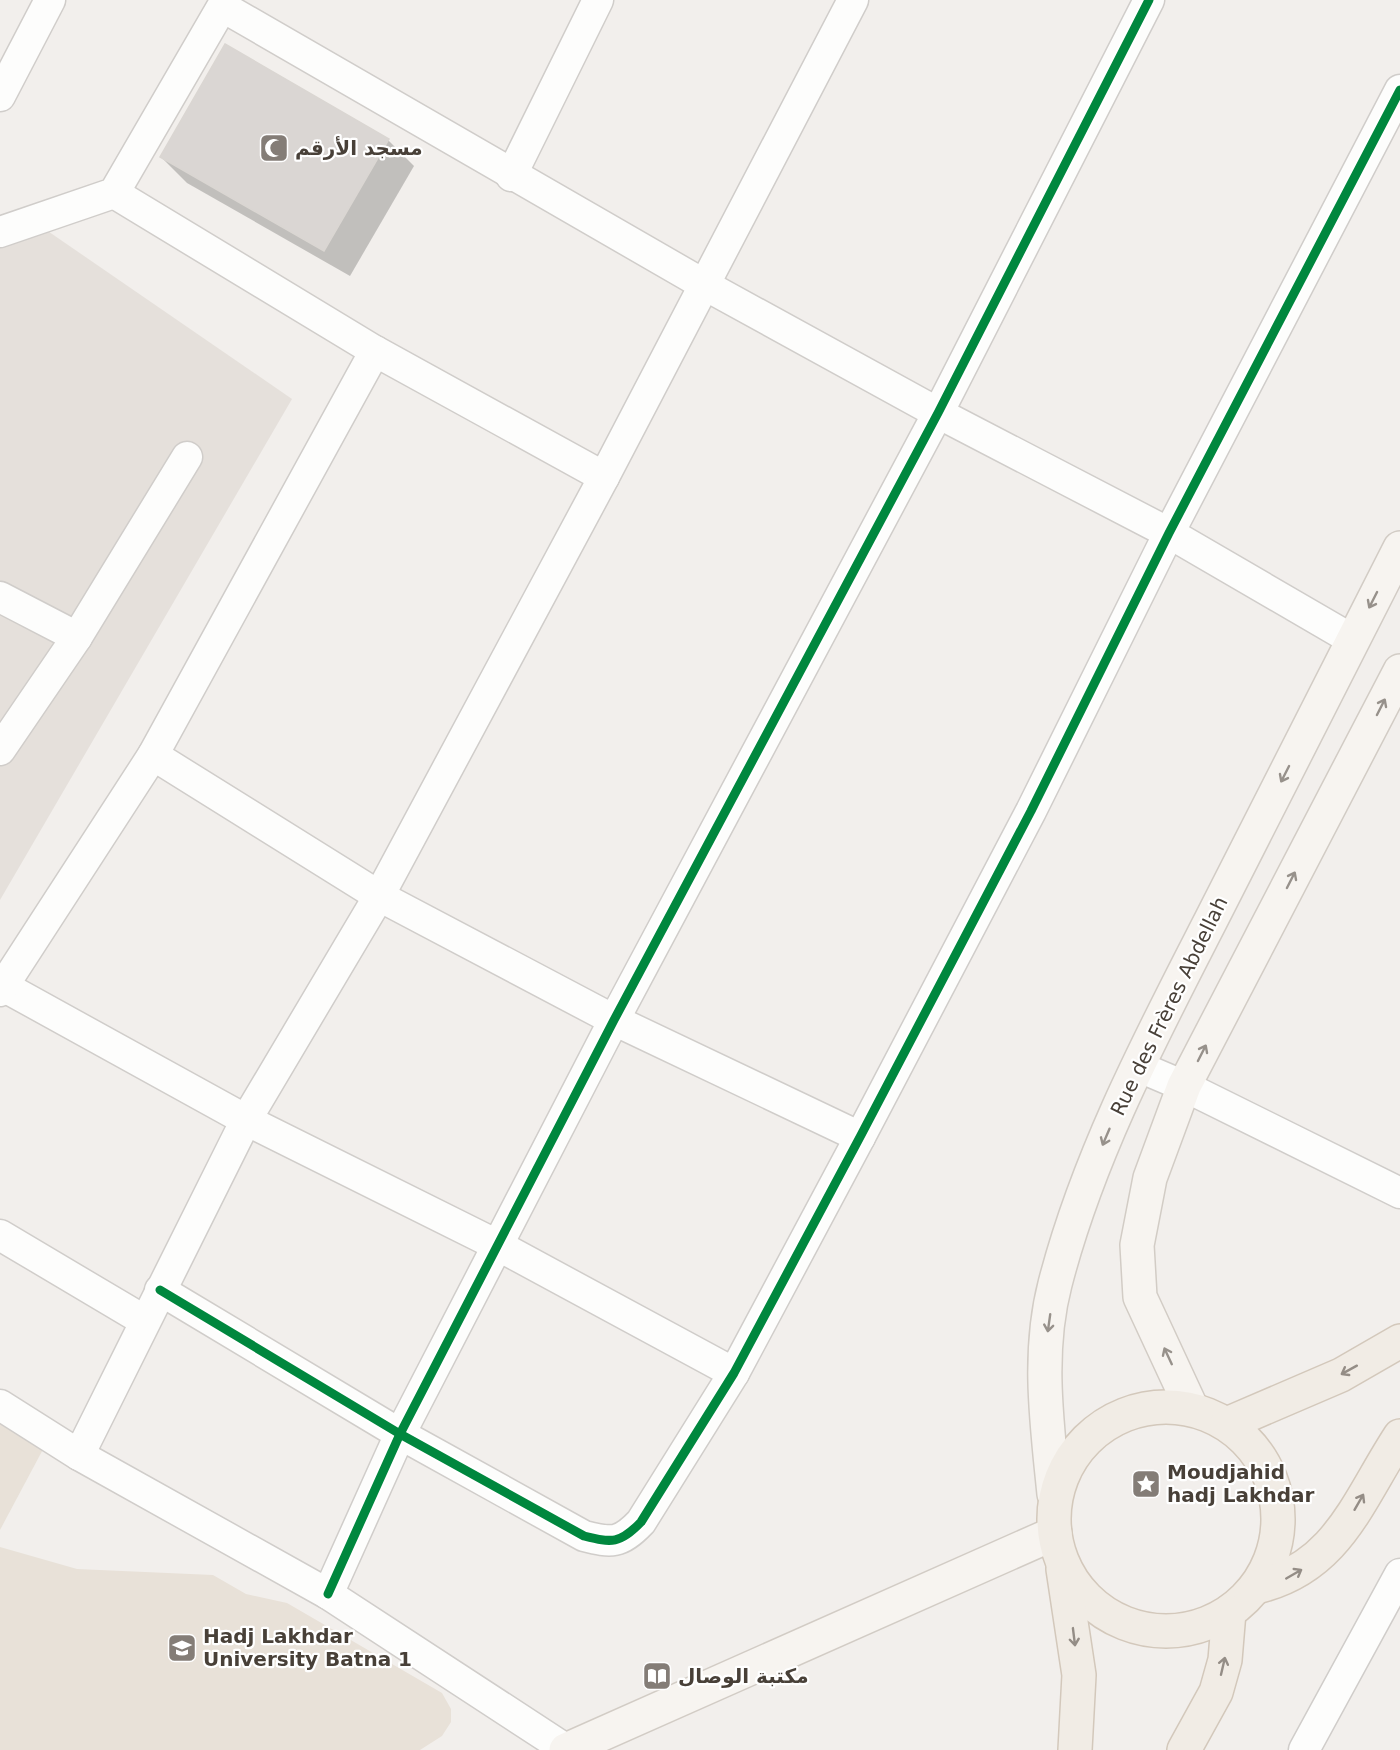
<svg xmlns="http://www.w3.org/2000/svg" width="1400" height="1750" viewBox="0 0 1400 1750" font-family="'DejaVu Sans','Noto Sans Arabic',sans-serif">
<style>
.residential{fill:#e5e0db}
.education{fill:#e8e1d8}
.shadow{fill:#0003}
.building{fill:#dad6d3;stroke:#dad6d2;stroke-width:1.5}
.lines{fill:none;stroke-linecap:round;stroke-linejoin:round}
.street-casing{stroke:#d0cdca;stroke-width:33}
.secondary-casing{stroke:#d2ccc5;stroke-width:36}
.primary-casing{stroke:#d3c8bb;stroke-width:36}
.street{stroke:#fdfdfc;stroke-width:30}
.secondary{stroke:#f7f4f0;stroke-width:33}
.primary{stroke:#f1ece5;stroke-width:33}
.cycleway-casing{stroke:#fff;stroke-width:13}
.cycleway{stroke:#00873e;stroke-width:9}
.oneway{stroke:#97918b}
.oneway2{stroke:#948d86}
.labels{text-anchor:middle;stroke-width:4.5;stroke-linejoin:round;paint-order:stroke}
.poi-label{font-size:20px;font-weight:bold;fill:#484038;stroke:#fff;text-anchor:start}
.street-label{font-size:20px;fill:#484038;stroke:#fff}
</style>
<rect width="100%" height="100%" fill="#f2efec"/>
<path class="residential" d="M39,225L292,399L0,900V245Z"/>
<g class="education">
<path d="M0,1411L48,1440L0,1530Z"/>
<path d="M0,1547L77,1569L213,1575L246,1594L287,1603L442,1693L451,1709V1722L442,1736L420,1750H0Z"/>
</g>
<path class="shadow" d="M388,140L414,166L350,276L187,183L161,157Z"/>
<path class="building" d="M225,44L389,139L324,251L160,157Z"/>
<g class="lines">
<g class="street-casing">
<g id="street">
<path d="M223,7L703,284L938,413L1169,533L1353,640"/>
<path d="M0,96L50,0"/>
<path d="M511,176L598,0"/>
<path d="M114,193L375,351L604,477"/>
<path d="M0,232L114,193L226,0"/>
<path d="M0,597L77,637"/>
<path d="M0,750L77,637L187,457"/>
<path d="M153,755L379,896L614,1020L860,1137"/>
<path d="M3,986L246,1120L499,1246L734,1373"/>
<path d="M0,991L153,755L375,351"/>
<path d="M1137,1066L1184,1086L1400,1193"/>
<path d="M0,1235L145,1321"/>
<path d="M160,1290L400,1434L584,1536C612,1543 620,1544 641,1522L734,1373L860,1137L1031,811L1169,533L1400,90"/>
<path d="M0,1405L79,1455L328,1594L567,1750"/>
<path d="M79,1455L246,1120L379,896L604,477L853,0"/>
<path d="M328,1594L400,1434L614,1020L938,413L1149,0"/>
<path d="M1304,1750L1400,1574"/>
</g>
</g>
<g class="secondary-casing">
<g id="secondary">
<path d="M1192,1409L1140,1297L1137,1245L1150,1178L1184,1086L1400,671"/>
<path d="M1054,1494C1047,1424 1037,1353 1055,1284C1088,1156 1151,1037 1211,920C1273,796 1336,672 1400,548"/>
<path d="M566,1750L1055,1533"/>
</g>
</g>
<g class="primary-casing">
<g id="primary">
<circle cx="1166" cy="1519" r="112"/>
<path d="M1227,1424L1341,1375L1400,1341"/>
<path d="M1063,1569L1079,1675L1075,1750"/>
<path d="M1256,1587C1338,1568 1358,1500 1400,1436"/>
<path d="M1184,1750L1216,1692L1225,1660L1229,1612"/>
</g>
</g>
<use href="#street" class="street"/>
<use href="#secondary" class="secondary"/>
<use href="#primary" class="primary"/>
<g class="cycleway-casing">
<g id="cycleway">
<path d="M160,1290L400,1434L584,1536C612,1543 620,1544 641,1522L734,1373L860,1137L1031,811L1169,533L1400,90"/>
<path d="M328,1594L400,1434L614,1020L938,413L1149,0"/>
</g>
</g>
<use href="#cycleway" class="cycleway"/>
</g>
<defs><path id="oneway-shaft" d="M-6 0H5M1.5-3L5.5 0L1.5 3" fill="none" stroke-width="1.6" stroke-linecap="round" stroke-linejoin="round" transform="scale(1.5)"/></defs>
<g class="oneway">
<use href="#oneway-shaft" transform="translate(1373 600) rotate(117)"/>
<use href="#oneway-shaft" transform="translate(1381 707) rotate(-63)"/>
<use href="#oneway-shaft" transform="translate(1285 774) rotate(117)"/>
<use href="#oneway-shaft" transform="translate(1291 880) rotate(-63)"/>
<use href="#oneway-shaft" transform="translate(1202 1053) rotate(-63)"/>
<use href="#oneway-shaft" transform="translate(1106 1137) rotate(113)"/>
<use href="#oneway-shaft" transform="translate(1049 1323) rotate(98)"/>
<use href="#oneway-shaft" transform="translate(1168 1356) rotate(-115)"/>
</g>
<g class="oneway2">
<use href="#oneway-shaft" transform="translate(1349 1370) rotate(151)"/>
<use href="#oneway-shaft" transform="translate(1359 1502) rotate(-60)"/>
<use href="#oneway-shaft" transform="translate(1294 1574) rotate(-30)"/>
<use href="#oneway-shaft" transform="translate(1074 1637) rotate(83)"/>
<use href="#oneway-shaft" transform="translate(1223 1666) rotate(-77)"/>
</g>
<defs>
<g id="mosque-square" transform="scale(1.5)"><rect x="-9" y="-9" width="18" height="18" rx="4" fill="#847d77" stroke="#fff"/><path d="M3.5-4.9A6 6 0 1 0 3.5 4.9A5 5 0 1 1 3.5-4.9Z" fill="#fff"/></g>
<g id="sight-square" transform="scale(1.5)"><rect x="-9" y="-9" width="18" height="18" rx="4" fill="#847d77" stroke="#fff"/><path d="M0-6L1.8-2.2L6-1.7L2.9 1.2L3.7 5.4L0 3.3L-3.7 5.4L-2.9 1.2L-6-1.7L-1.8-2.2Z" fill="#fff"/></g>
<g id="university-square" transform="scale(1.5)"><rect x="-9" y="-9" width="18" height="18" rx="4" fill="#847d77" stroke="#fff"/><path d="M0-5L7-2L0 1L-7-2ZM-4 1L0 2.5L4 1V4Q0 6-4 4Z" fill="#fff"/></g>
<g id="library-square" transform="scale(1.5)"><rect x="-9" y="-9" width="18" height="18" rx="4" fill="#847d77" stroke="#fff"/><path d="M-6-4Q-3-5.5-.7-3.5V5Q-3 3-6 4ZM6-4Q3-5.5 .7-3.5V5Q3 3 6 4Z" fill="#fff"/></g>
</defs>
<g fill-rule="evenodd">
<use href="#mosque-square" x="274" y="148"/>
<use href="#sight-square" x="1146" y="1484"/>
<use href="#university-square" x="182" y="1648"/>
<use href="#library-square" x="657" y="1676"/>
</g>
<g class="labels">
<g class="poi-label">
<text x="295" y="155">مسجد الأرقم</text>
<text x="1167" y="1479">Moudjahid<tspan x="1167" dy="23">hadj Lakhdar</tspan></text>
<text x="203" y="1643">Hadj Lakhdar<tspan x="203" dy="23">University Batna 1</tspan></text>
<text x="678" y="1683">مكتبة الوصال</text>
</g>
<g class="street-label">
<text transform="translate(1169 1006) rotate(-64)" y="7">Rue des Frères Abdellah</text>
</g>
</g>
</svg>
